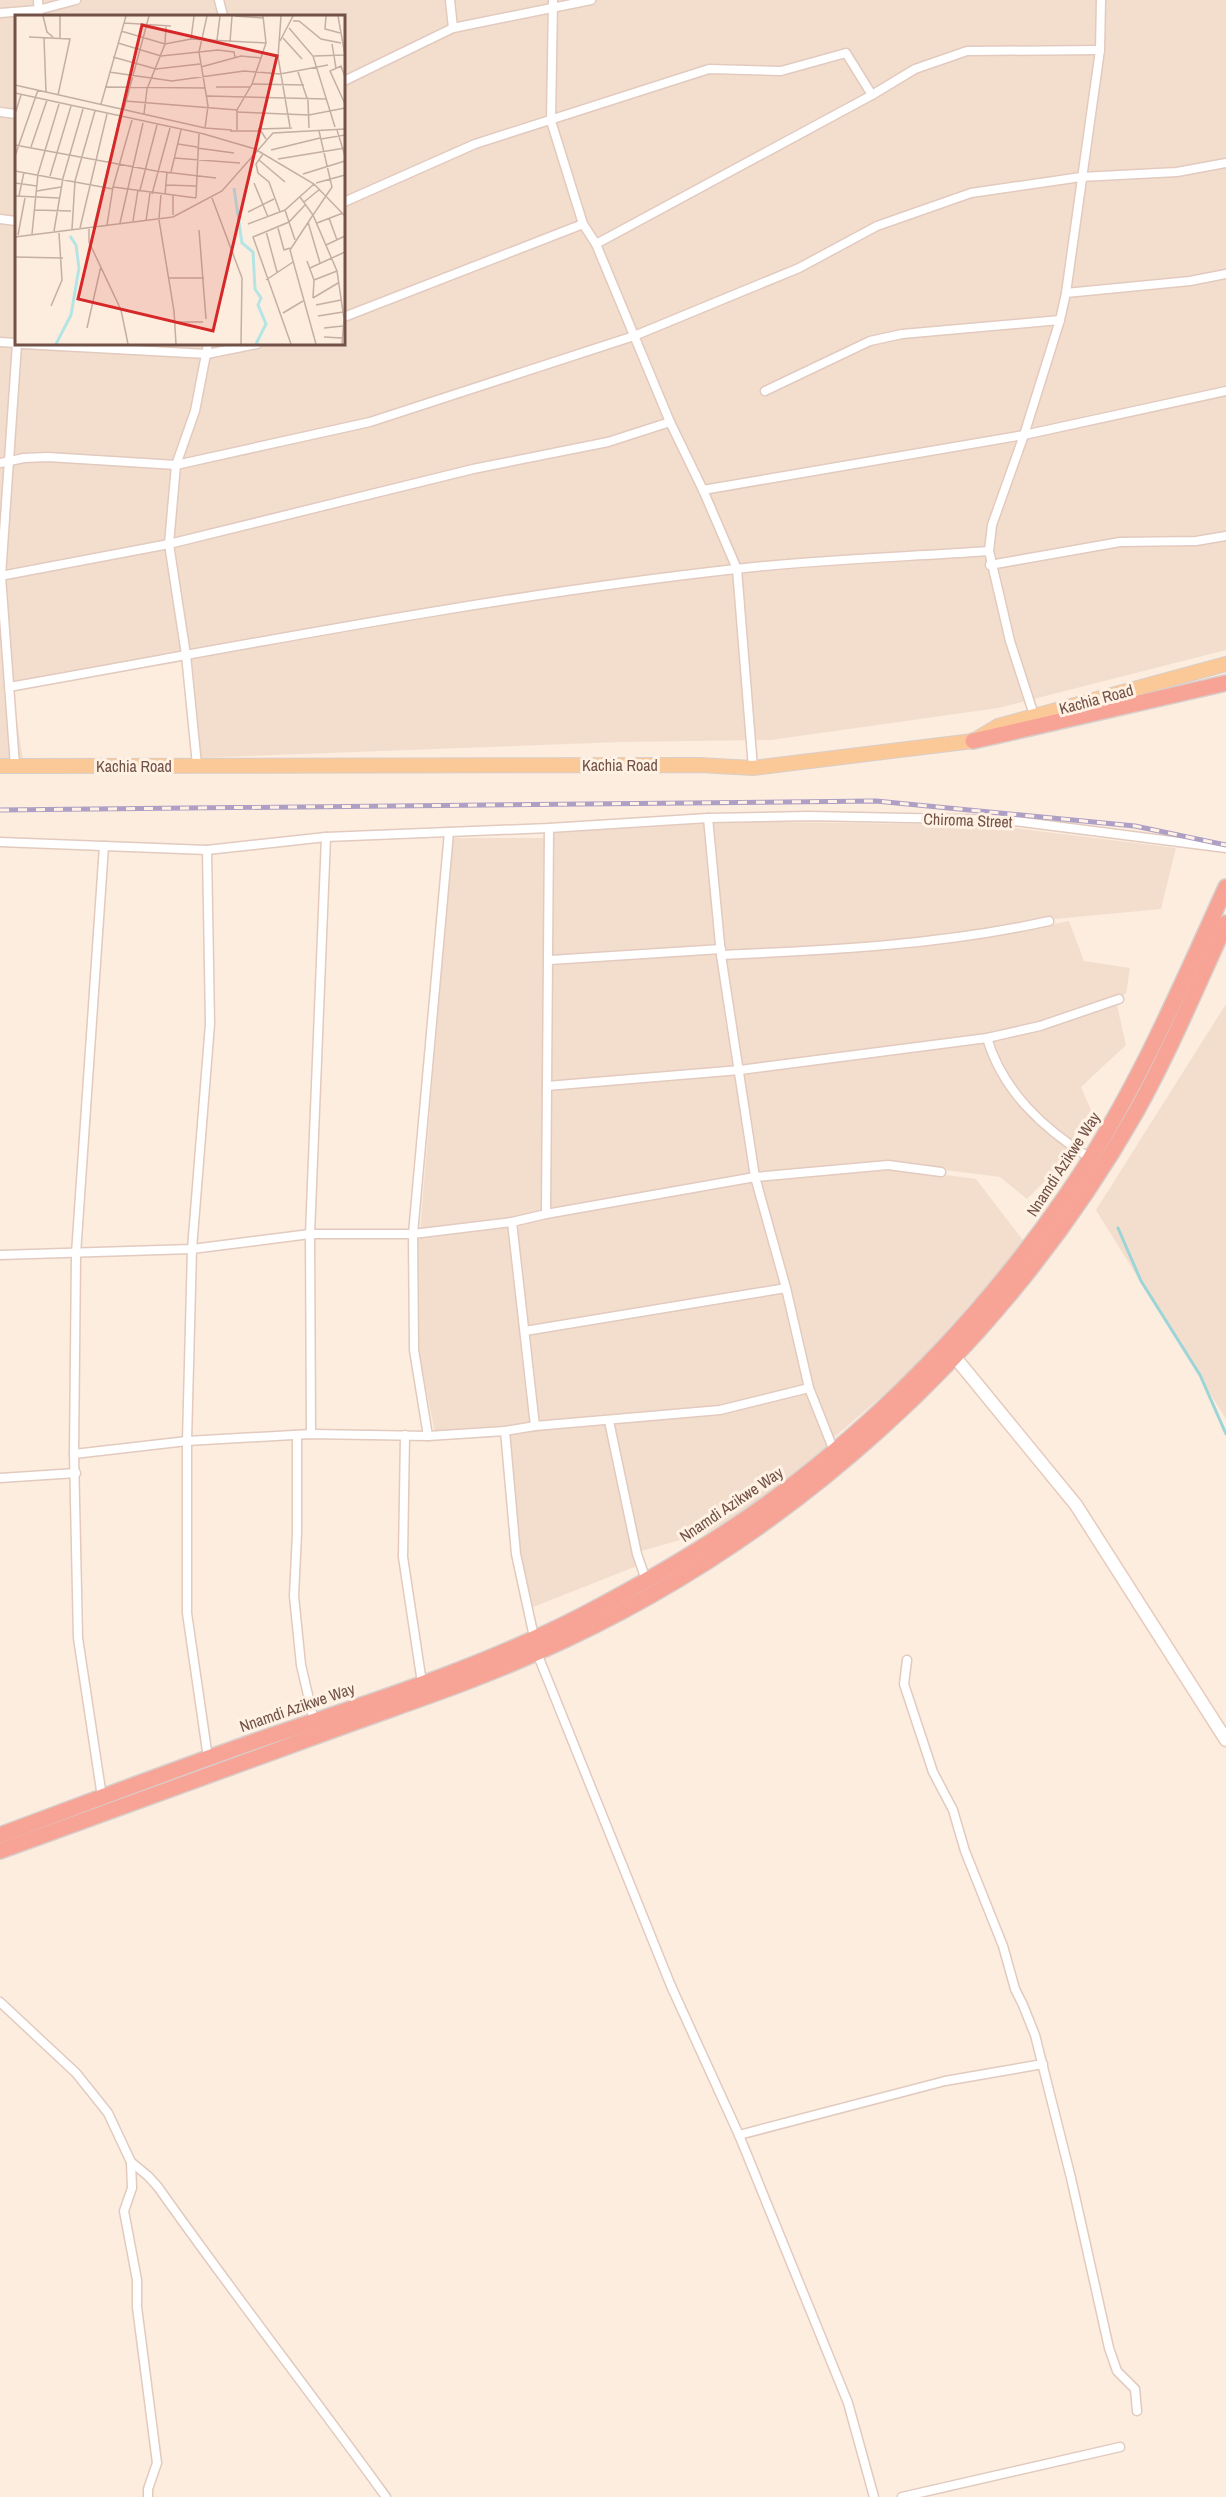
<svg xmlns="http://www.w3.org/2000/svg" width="1226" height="2497" viewBox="0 0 1226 2497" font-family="'Archivo Narrow',sans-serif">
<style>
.residential{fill:#f3dece;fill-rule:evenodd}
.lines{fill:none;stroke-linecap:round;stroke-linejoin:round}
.stream{stroke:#9bd5d7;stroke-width:3}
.street-casing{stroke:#e2cabf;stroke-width:11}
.secondary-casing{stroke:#e7cabc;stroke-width:15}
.primary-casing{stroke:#d8cecb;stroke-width:16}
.highway-casing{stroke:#d8cecb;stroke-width:18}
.street{stroke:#fff;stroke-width:8}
.secondary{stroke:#fff;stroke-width:12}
.primary{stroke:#fbc997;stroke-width:14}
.highway{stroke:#f7a395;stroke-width:15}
.rail-casing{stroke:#ae9fc4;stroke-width:5}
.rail{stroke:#fff2e5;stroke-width:3;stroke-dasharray:9;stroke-linecap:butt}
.labels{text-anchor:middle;stroke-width:6;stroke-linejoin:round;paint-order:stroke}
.street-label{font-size:16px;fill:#725147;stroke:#fff2e5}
.inset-river{fill:none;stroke:#b5e4e5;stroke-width:3}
.inset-road{fill:none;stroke:#c5afa2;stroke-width:1.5}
.view{fill:#d62828;fill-opacity:0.15;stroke:#d62828;stroke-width:3}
.inset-edge{fill:none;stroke:#725147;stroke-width:3}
</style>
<rect width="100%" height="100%" fill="#fceddf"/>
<g class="residential">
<path d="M0,0H1226V650L998,708L771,740L621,742L197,758L186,661L12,691L25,772L0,774ZM16,16H344V344H16Z"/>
<path d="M706,819L718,947L552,958V831Z"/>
<path d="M708,821L989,825L1176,848L1161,909L1055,919L997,929L861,945L722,951Z"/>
<path d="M452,838H548L544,1209L512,1219L420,1232Z"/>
<path d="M1069,921L1084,961L1130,968L1126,994L1039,1024L986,1037L741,1069L722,958L847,953L997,935Z"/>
<path d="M718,952L738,1069L549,1085L551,962Z"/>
<path d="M1116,1001L1126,1045L1081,1087L1091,1110L1069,1143L1030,1109L994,1056L988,1039Z"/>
<path d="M1226,1004V1419L1096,1210Z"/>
<path d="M985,1040L1028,1111L1073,1153L1027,1199L1000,1177L890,1163L756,1173L742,1072Z"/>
<path d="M738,1073L752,1174L549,1210L548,1088Z"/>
<path d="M887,1167L976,1179L1025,1243L907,1375L832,1439L811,1387L757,1179Z"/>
<path d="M754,1180L783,1286L529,1328L514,1224Z"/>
<path d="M511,1225L533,1420L509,1428L435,1433L417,1345L416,1236Z"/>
<path d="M784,1291L804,1387L713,1410L536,1424L527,1332Z"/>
<path d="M808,1389L830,1448L776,1492L708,1532L638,1552L611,1424L723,1414Z"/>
<path d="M608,1424L637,1566L528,1609L519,1553L509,1432Z"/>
</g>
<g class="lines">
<path class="stream" d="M1118,1228L1141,1281L1200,1375L1226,1434"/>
<g class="street-casing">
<g id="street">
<path d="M38,0L39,16"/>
<path d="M219,0L223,16"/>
<path d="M450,0L453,28"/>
<path d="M553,0L551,121L583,224L596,244L670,422L703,490L737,569L753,768"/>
<path d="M0,13L38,10L76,0"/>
<path d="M344,81L453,28L591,0"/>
<path d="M0,112L16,114"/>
<path d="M344,202L475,144L709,69L781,71L846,53L872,95"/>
<path d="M0,219L16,221"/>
<path d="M596,244L872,95L915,69L967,51L1100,50"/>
<path d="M1066,293L1190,281L1226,274"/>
<path d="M344,317L583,224"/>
<path d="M0,342L16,343"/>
<path d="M23,344L207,354L257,344"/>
<path d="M765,391L870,341L902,334L1060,320"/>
<path d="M0,463L24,458L48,457L176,465L370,422L634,336L799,268L877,226L971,193L1081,177L1177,172L1226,163"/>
<path d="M703,490L1024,435L1226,391"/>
<path d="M990,565L1120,542L1196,541L1226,536"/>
<path d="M0,576L169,544L473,469L608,442L670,422"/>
<path d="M9,687C251,644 492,596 736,569C820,559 905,557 989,551"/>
<path d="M1034,715L1010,641L989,551L992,525L1024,435L1060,320L1066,293L1100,50L1101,0"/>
<path d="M197,765L186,655L169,544L176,465L195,411L208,344"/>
<path d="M15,766L1,576L17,344"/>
<path d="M708,818L721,955L755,1177L786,1288L809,1388L834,1451"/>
<path d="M0,842L207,850L326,837L549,828L708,818L808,816L1007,820L1226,848"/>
<path d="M207,850L210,1024L192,1249L187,1441V1613L208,1758"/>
<path d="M721,955C831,950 941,945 1049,921"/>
<path d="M550,960L721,949"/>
<path d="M987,1038C1003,1092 1044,1129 1090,1158"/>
<path d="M547,1086L740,1070L987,1038L1040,1026L1119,999"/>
<path d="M546,1214L549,828"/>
<path d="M512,1222L535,1426"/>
<path d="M0,1255L192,1249L310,1234H413L512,1222L546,1214L755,1177L888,1165L941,1172"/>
<path d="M525,1331L786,1288"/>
<path d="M609,1421L637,1554L646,1580"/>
<path d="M505,1431L516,1554L534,1637"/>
<path d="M311,1434L310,1234L326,837"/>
<path d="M405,1435L403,1557L422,1683"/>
<path d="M297,1436V1533L294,1596L301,1665L314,1721"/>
<path d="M428,1436L414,1350L413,1234L449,832"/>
<path d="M74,1454L187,1441L311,1434L428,1436L505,1431L535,1426L720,1410L809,1388"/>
<path d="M0,1478L76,1473"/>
<path d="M537,1653L671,1986L739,2135L848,2403L874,2497"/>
<path d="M907,1660L904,1684L933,1772L953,1810L965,1851L1003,1946L1015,1989L1023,2005L1035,2035L1071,2178L1109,2348L1117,2371L1135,2389L1137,2411"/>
<path d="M102,1797L78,1638L74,1454L76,1254L104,846"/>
<path d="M0,2002L76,2073L108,2113L131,2162L148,2176L158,2187C232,2292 311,2393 386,2497"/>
<path d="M739,2135L945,2081L1043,2064"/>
<path d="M131,2162L132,2188L124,2211L137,2280V2307L157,2463L148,2489V2497"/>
<path d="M902,2497L1120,2447"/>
</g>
</g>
<g class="secondary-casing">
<path id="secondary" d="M954,1356L1076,1505L1226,1740"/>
</g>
<g class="primary-casing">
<path id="primary" d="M0,766L699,765L753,768L973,741L998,726L1226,664"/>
</g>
<g class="highway-casing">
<g id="highway">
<path d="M973,741L1226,683"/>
<path d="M0,1835C89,1802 178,1768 267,1737C374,1701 485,1666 585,1614C659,1575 733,1532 799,1480C900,1401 992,1303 1065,1197C1132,1101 1178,993 1226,887"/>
<path d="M0,1851C111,1810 222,1770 333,1730C401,1705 470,1683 536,1653C786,1543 1001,1349 1136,1112C1170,1051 1197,986 1226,923"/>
</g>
</g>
<use href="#street" class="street"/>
<use href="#secondary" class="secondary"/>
<use href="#primary" class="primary"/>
<use href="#highway" class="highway"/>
<g class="rail-casing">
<path id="rail" d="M0,810L876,801L1135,826L1226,845"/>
</g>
<use href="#rail" class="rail"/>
</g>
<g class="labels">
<g class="street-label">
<text transform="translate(1096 699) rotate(-15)" y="6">Kachia Road</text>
<text x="620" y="771">Kachia Road</text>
<text x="134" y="772">Kachia Road</text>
<text transform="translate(968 820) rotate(2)" y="6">Chiroma Street</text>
<text transform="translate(1063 1164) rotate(-57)" y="6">Nnamdi Azikwe Way</text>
<text transform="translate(731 1504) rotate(-34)" y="6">Nnamdi Azikwe Way</text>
<text transform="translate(297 1707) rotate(-19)" y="6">Nnamdi Azikwe Way</text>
</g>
</g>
<g transform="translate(15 15)">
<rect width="330" height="330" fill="#fceddf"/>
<path class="inset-river" d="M219,173L227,228L238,237L240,274L246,283L243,290L251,309L241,329M41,329L56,300L64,253L61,230L55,221"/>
<path class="inset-road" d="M28,1L32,17L38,22M220,1L248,3M266,1L263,42L275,112M311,1L310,14L325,18M323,1L330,40M278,6H284L306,24L326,28M109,8L156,11M274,13L298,41L320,112M106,16L150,29L176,24L251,28M14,22L55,24L43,80M29,23L31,77M45,23V1M268,23L287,44M176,24L179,1M202,25L205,1M265,26L278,1M215,27L217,1M103,28L146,41L203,35L219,37L220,42M317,29L321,53M299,41L330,40M98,42L141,54L185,49M186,52L226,41L247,43M94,57L157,66L229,56L265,59L313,50M283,57L293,86L294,113M330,62L326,51L315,56L330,89M237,69L289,70M0,70L190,113L217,115M90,72L190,73M201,72H235M0,78L189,119L240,134L299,169L330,201M192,81L312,84M110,86L222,95M86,89L111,1M109,94L134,1M221,97L294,100L330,93M0,99L6,80M129,99L132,74L150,29L151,11M190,113L193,91L184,37L192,1M243,114L277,113M222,115V95L237,69L251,28L248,1M322,115L330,141M215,116H246L251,124M304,116L317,172L298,200L322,256L329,304L327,329M306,124L330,120M163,129L182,132M0,130L141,156L201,163M16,132L32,85M182,133L219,138M256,135L305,123M248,139L241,149L243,158L254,167L265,197M0,141L23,75M159,143L225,148M263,144L330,133M244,145L270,167M0,156L98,174M156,157L166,115M288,159L330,146M35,161L56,91M0,168L22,171M239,168L253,202M301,168L330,160M151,170L181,171M98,172L181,183M125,175L142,110M22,176L46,172M137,179L155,113M150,180L152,157M0,181L44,183M4,181L9,157M158,181V200M285,182L298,200L275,235L301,329M181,183L184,118M197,183L227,263L226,329M289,187L305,174M20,195L56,196M270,195L280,225M233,197L259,184M144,203L146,180M314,203L322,225M144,205L159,296L161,329M118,206L123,175M131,206L135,178M293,207L305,248M105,208L128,108M302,208L328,198M233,209L270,195L299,169M92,210L98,172L117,105M79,211L105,102M65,213L92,99M263,213L269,235L275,233M57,214L60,166L80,96M74,214V227L106,295L113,329M184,215L191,304M39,216L48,163L68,94M251,216L262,257M17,219L23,159L44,89M3,220L10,183M0,222L158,202L207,176L258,118L330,114M311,230L330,221M0,242L48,243M292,246L299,265L298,283M295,253L330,237M154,263H189M251,265L278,247M299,265L322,256M298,283L323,268M301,290L326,285M36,291L47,265L44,218M268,298L288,286M303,301L328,297M160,307H188M72,313L86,251M309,313L328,311M309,322L327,323M276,329L238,222L274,207L290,190"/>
<path class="view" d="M127,10L262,41L198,316L63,284Z"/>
<rect width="330" height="330" class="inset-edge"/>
</g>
</svg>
